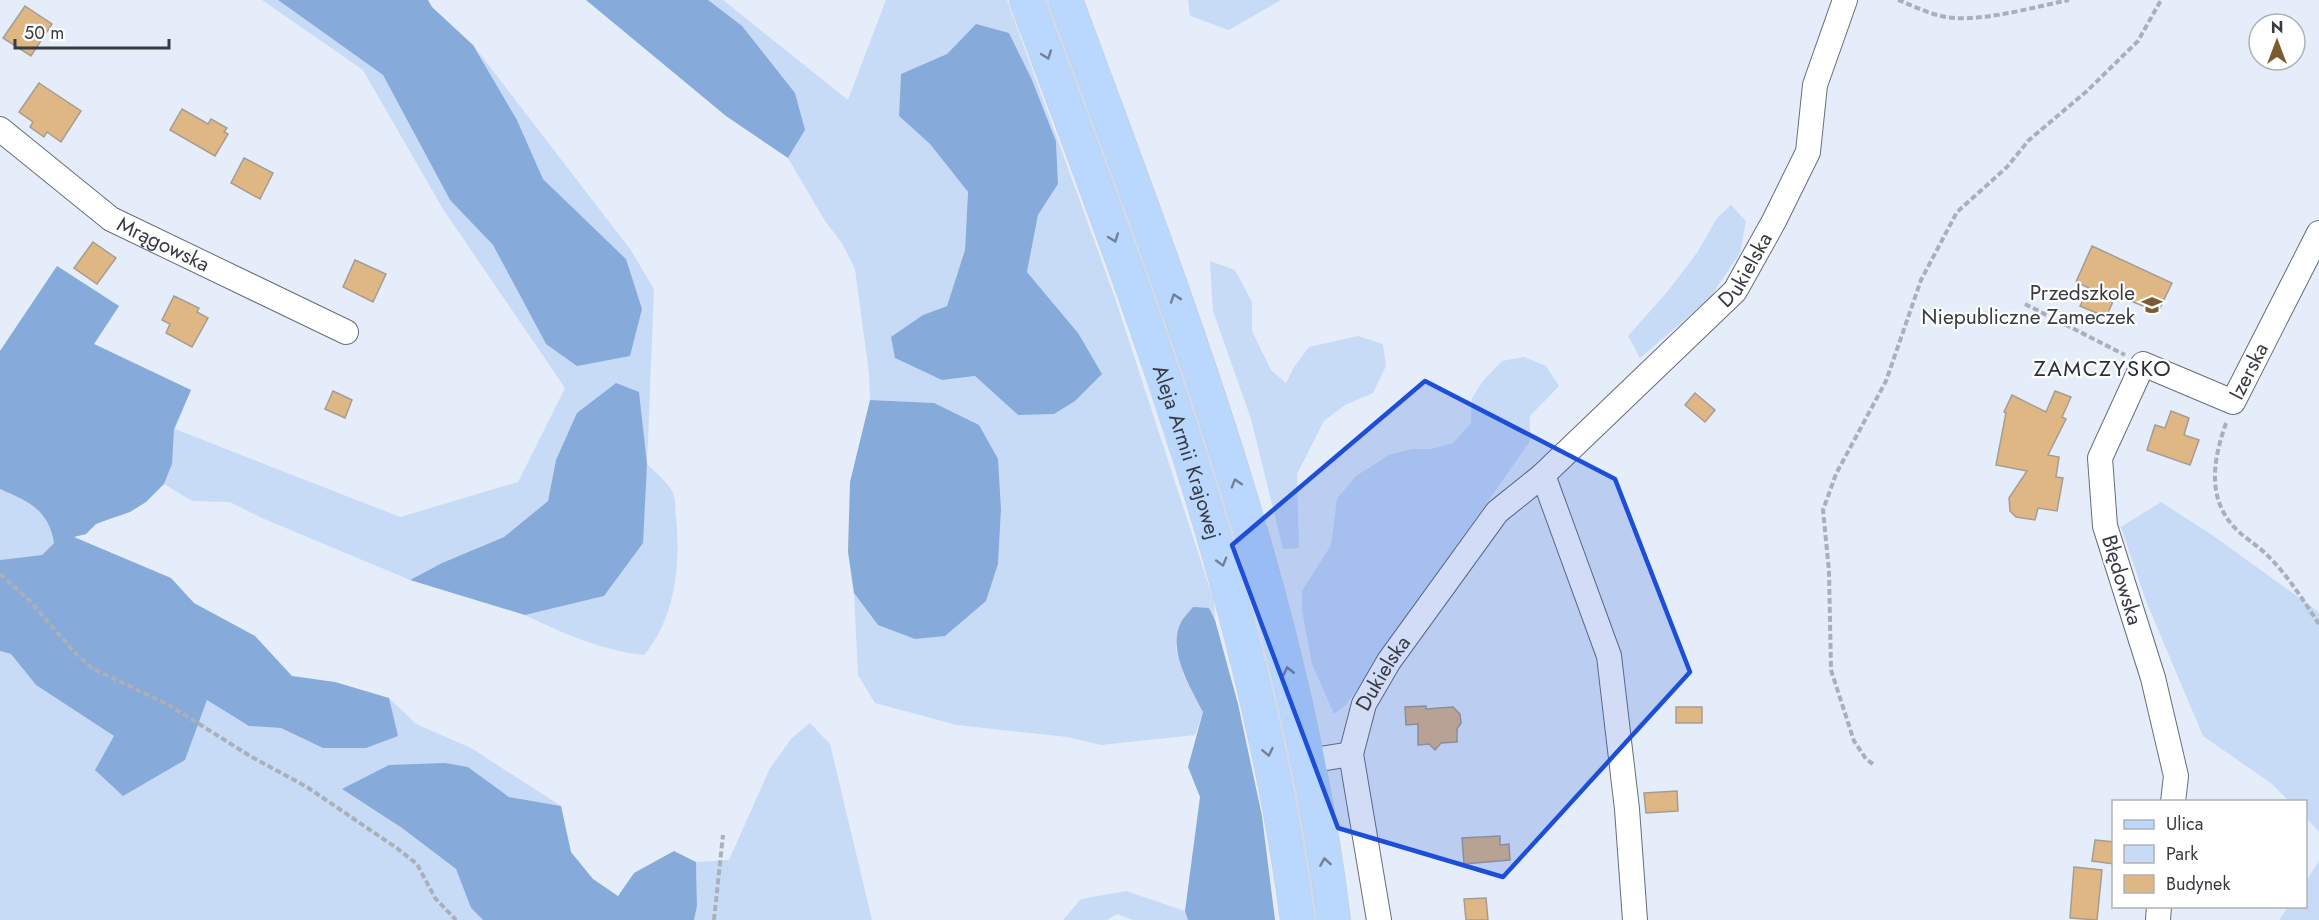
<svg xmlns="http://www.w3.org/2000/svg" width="2319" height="920" viewBox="0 0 2319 920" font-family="Jost,sans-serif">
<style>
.green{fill:#c7dbf6;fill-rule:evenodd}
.forest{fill:#86aada}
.building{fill:#deb784;stroke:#a69d92;stroke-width:1.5}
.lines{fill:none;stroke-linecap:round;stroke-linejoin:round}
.minor-casing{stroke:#676e79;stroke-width:26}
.primary-casing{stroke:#cbcccd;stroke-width:34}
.path{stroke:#a9b0b9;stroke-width:4;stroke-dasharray:6 3;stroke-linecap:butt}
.minor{stroke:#fff;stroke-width:24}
.primary{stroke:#bad7fd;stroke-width:33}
.oneway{stroke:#728195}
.marked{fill:#1d4ed8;fill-opacity:0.2;stroke:#1d4ed8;stroke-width:4.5;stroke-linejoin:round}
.labels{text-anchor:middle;stroke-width:4.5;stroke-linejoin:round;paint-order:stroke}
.street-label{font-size:21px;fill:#383b40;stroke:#fff}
.poi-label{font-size:21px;fill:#383b40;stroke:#fff;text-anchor:end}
.neighbourhood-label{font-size:22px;letter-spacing:1.5px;fill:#292f38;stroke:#fff}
</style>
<rect width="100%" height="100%" fill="#e4edf9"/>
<g class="green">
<path d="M262,0H278L383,75L450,200L493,245L546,344L626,259L543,179L517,120L473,45L630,249L654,289L647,464C655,472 666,481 672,491C676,498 675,510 676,518C681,565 675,618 644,655C601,650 564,634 525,615L604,596L556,460L548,501L504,537L442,563L410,580L262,518L230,502L192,501L164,484L172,464L0,351L57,266L119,306L94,344L191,390L175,429L400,517L518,482L565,388L443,209L363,70Z"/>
<path d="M708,0H723L848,100L886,0H1007L1115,298L1214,601L1215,620L1209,608L1180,623L1176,648L1184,676L1203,712L1195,735L1101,745L1067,737L957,725L875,703L858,675L854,593L878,625L986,601L998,564L1001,510L934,403L870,400L869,374L855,269L842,243L825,221L788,158L805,130ZM976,24L1032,80L1056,141L1058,184L1038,215L1027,272L1078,333L1018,415L975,376L942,380L923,315L947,306L965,250L968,192L930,144L899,116L901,74L947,54Z"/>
<path d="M1038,0H1054L1210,441L1272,659L1322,920H1308L1306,903Z"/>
<path d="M1188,0H1281L1229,30L1190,16Z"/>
<path d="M1731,205L1746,221L1740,253L1709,299L1640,358L1628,336L1668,291L1697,253L1717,218Z"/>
<path d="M1210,261L1235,270L1252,302V331L1271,370L1286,383L1294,367L1309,347L1358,336L1383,344L1386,366L1373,393L1345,405L1324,421L1297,474L1299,548L1283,549L1251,419L1213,311Z"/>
<path d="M1524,357L1546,366L1559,386L1530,416V441L1346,705L1334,714L1312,664L1302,610V591L1331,545L1337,499L1356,476L1389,455L1412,449H1431L1453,443L1471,423L1472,398L1483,381L1502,361Z"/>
<path d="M0,489C28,501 49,510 54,543L42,555L0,560Z"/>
<path d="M2161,502L2215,537L2319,612V832L2306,818V802L2289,801L2272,784L2203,736L2146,601L2121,527Z"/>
<path d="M0,651L11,654L36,685L114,736L159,775L185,760L207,699L249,726L281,728L323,748H366L397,736L389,698L416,724L471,748L561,806L509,797L468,767L342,789L402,828L456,869L471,908L483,920H0Z"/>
<path d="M810,723L830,744L872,920H694L697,906L696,862L729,860L770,768L792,738Z"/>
<path d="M2319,861V920H2279L2288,907L2306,906V881Z"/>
<path d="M1126,891L1185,911L1188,920H1133L1117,914L1107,920H1063L1081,899Z"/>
</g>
<g class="forest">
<path d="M278,0H428L432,7L473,45L517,120L543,179L626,259L642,309L630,356L577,366L546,344L493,245L450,200L383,75Z"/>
<path d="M586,0H708L742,26L795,93L805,130L788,158L726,116Z"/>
<path d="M976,24L1009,33L1032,80L1056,141L1058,184L1038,215L1027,272L1078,333L1102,374L1075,401L1054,414L1018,415L975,376L942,380L895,358L891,337L923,315L947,306L965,250L968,192L930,144L899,116L901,74L947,54Z"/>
<path d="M57,266L119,306L94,344L191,390L174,429L172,464L164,484L146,502L130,512L104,521L96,524L86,534L74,537L171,578L194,603L255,636L292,676L335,682L389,698L398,736L366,748H323L281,728L249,726L207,700L185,760L123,796L95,770L114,736L36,685L11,654L0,651V560L42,555L54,543C49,510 28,501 0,489V351Z"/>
<path d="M616,383L639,392L647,464L643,543L604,596L525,615L410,580L442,563L504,537L548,501L556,460L577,413Z"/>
<path d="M870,400L934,403L979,425L998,459L1001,510L998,564L986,601L945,636L915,639L878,625L854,593L848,552L850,482Z"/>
<path d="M1193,607L1209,608L1215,620L1238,704L1262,816L1275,920H1188L1185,911L1200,797L1188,767L1203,712C1190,687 1167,650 1181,622C1184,617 1189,612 1193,607Z"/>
<path d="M445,763L468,767L509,797L561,806L571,852L593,879L618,896L634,873L674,851L696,862L697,906L694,920H483L471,908L456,869L402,828L342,789L389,765Z"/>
</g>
<g class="building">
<path d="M25,6L52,24L31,56L3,38Z"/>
<path d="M39,83L81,111L61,142L47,132L44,137L30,127L33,122L19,112Z"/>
<path d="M182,109L208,124L211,119L227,128L224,132L228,134L215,156L170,130Z"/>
<path d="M244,158L273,173L260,199L231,183Z"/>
<path d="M93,242L116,258L97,284L74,268Z"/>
<path d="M2092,246L2172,283L2158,312L2116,295L2106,317L2080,306L2089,288L2076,282Z"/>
<path d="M355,260L386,274L373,302L343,287Z"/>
<path d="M174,296L199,308L197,312L208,318L192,347L166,333L170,324L162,320Z"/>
<path d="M333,391L352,400L345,418L325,409Z"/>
<path d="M2055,391L2071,397L2062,417L2066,419L2048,455L2059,457L2056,477L2063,478L2057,511L2038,508L2035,520L2016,517L2010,511L2009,498L2027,471L1996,465L2006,413L2004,412L2012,395L2046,412Z"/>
<path d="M1695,393L1715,410L1705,422L1685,405Z"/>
<path d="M2171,411L2189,418L2184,435L2199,440L2190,465L2147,450L2155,425L2165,428Z"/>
<path d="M1426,706V709L1453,707L1460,714L1461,723L1457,729V742L1441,743L1435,750L1429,744L1418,745V724L1406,725L1405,707Z"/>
<rect x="1676" y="707" width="26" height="16"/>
<path d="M1677,791L1678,811L1646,813L1644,793Z"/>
<path d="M1500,836V845L1509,844L1510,860L1464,864L1462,838Z"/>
<path d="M2095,840L2114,842V864L2092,861Z"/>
<path d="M2074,867L2102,870L2097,920L2070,918Z"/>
<path d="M1486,898L1488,920H1466L1464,899Z"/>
</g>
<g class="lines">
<g class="minor-casing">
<g id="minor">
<path id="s1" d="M0,129L111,219L346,332"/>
<path d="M1543,475L1609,656L1627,809L1635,920"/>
<path d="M1308,761L1351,754"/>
<path id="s2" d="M2173,802L2176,776L2153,678L2105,526L2100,458L2143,364L2233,402L2319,233"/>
<path id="s3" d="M1379,920L1351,754L1364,704L1389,661L1497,512L1543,475L1735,291L1774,221L1808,152L1815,85L1845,0"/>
<path d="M2158,920L2159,906"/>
</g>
</g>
<g class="primary-casing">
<g id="primary">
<path id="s4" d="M1026,0C1138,300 1255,600 1297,920"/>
<path d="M1066,0C1177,299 1295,601 1334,920"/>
</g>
</g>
<g class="path">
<path d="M1898,0C1916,7 1935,17 1955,18C1990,20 2034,7 2069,0"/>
<path d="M2025,304L2125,355"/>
<path d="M2226,423C2213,460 2206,500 2237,530C2246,539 2257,545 2266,554C2287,574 2303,600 2319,624"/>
<path d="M0,574L30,601L76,654L92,668L169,705L250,756L307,787L398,849L417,864L435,898L456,920"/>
<path d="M1873,764L1866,759L1854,741L1831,670L1829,571L1823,510L1836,474L1886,381L1921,280L1957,212L2007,167L2029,140L2087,91L2138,41L2161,0"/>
<path d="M714,920L723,835"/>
</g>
<use href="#minor" class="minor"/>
<use href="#primary" class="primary"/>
</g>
<defs><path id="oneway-chevron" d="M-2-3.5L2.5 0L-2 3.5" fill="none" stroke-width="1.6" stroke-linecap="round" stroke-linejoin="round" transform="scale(1.5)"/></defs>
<g class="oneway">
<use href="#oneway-chevron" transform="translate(1047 55) rotate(70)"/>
<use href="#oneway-chevron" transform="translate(1114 238) rotate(70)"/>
<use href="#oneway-chevron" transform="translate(1175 298) rotate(-109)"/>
<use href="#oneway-chevron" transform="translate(1236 483) rotate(-107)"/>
<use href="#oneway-chevron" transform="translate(1222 562) rotate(74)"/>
<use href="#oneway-chevron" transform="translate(1288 671) rotate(-103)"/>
<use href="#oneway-chevron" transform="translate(1268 752) rotate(78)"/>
<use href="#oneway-chevron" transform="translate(1325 862) rotate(-99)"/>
</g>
<path class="marked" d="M1425,381L1615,479L1690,672L1503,877L1338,828L1232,545Z"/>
<defs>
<g id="school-bare" transform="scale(1.62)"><path d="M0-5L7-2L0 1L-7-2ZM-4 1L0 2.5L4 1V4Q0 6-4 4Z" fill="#7b5c31" stroke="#fff" stroke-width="2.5" paint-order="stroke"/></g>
</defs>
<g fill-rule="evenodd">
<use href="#school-bare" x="2152" y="305"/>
</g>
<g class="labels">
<g class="street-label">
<text dy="7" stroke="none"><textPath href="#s1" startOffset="201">Mrągowska</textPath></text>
<text dy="7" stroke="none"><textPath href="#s3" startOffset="802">Dukielska</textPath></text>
<text dy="7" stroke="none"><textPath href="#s2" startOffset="590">Izerska</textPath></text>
<text dy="7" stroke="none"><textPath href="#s4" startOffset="480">Aleja Armii Krajowej</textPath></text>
<text transform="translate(2122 580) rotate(73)" y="7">Błędowska</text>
<text dy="7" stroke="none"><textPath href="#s3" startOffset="256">Dukielska</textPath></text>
</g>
<g class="poi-label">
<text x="2135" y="300">Przedszkole<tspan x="2135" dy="24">Niepubliczne Zameczek</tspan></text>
</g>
<g class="neighbourhood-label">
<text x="2103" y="376">ZAMCZYSKO</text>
</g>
</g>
<rect x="2112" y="800" width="195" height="108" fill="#ffffff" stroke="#afb1b3" stroke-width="1.5"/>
<rect x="2124" y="820" width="30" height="9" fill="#bad7fd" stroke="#afb1b3" stroke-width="1.5"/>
<text x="2166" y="830" font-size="18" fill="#383b40">Ulica</text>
<rect x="2124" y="845" width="30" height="18" fill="#c7dbf6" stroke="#afb1b3" stroke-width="1.5"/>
<text x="2166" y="860" font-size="18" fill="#383b40">Park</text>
<rect x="2124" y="875" width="30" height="18" fill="#deb784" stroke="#afb1b3" stroke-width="1.5"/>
<text x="2166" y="890" font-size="18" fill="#383b40">Budynek</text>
<g transform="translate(2277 42)"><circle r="28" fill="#ffffff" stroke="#afb1b3" stroke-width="1.5"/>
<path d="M0-4.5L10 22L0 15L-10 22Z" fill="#7b5c31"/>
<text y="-9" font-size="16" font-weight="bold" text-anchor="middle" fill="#383b40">N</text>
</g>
<path d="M15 39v9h154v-9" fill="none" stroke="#383b40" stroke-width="3"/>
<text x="24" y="39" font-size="18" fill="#383b40" stroke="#ffffff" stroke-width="4.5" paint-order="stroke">50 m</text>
</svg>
